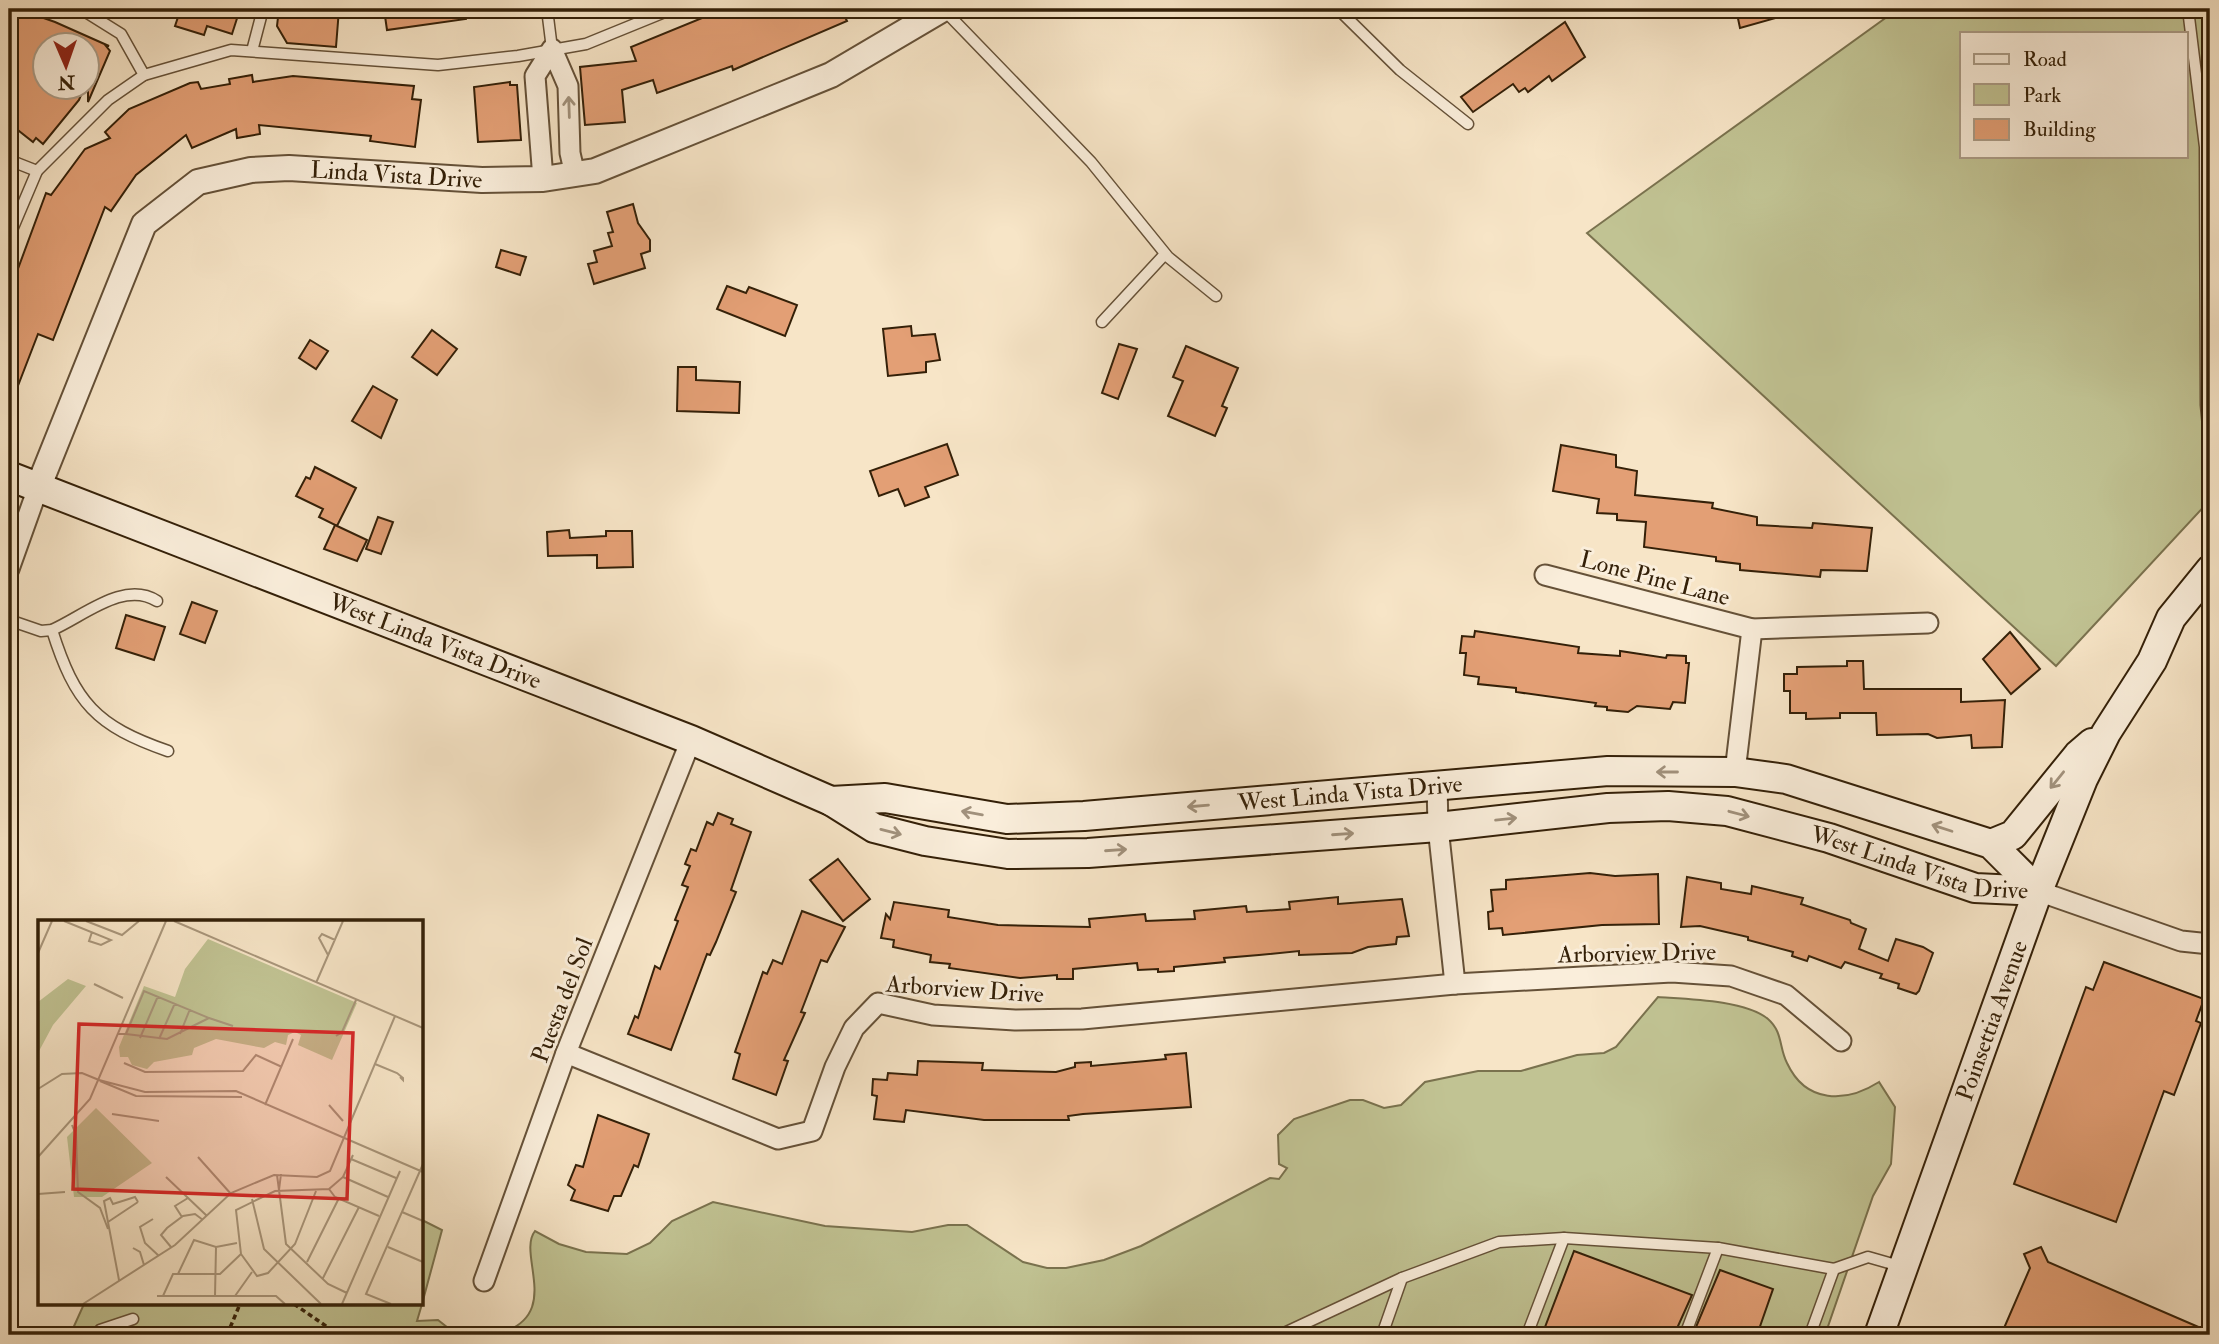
<svg xmlns="http://www.w3.org/2000/svg" width="2219" height="1344" viewBox="0 0 2219 1344" font-family="'IM FELL Double Pica',serif">
<style>
.green{fill:#c1c393;stroke:#7a724e;stroke-width:2;fill-rule:evenodd}
.building{fill:#e39f75;stroke:#342008;stroke-width:2}
.lines{fill:none;stroke-linecap:round;stroke-linejoin:round}
.service-casing{stroke:#655138;stroke-width:13}
.minor-casing{stroke:#655138;stroke-width:23}
.tertiary-casing{stroke:#655138;stroke-width:28}
.secondary-casing{stroke:#342008;stroke-width:32}
.path{stroke:#342008;stroke-width:3.5;stroke-dasharray:5 3.5;stroke-linecap:butt}
.service{stroke:#faeedb;stroke-width:10}
.minor{stroke:#faeedb;stroke-width:19}
.tertiary{stroke:#faeedb;stroke-width:24}
.secondary{stroke:#faeedb;stroke-width:28}
.oneway{stroke:#a1917c}
.labels{text-anchor:middle;stroke-width:6;stroke-linejoin:round;paint-order:stroke}
.street-label{font-size:24px;fill:#342008;stroke:#faeedb}
.inset-road{fill:none;stroke:#a9967b;stroke-width:2}
.view{fill:#d62828;fill-opacity:0.15;stroke:#d62828;stroke-width:3.5}
.inset-edge{fill:none;stroke:#342008;stroke-width:3.5}
</style>
<rect width="100%" height="100%" fill="#f7e5c7"/>
<filter id="stains"><feTurbulence type="fractalNoise" baseFrequency=".00286" numOctaves="4"/><feColorMatrix values="0 0 0 0 .2 0 0 0 0 .09 0 0 0 0 .02 0 0 0 .5 -.17"/></filter>
<radialGradient id="worn" r=".72"><stop offset=".6" stop-color="#630" stop-opacity="0"/><stop offset="1" stop-color="#630" stop-opacity=".3"/></radialGradient>
<g class="green">
<path d="M1898,9H2210V500L2056,666L1587,233ZM1962,33H2186V156H1962Z"/>
<path d="M1658,997C1687,999 1745,1000 1768,1019C1783,1032 1779,1048 1787,1063C1806,1104 1846,1103 1879,1082L1895,1107L1891,1164L1873,1196L1825,1335H494C566,1318 516,1255 535,1231L559,1244L586,1252L627,1254L650,1243L672,1221L713,1202L825,1226L912,1232L948,1225H967L1023,1262L1047,1268H1066L1104,1260L1141,1246L1270,1178L1279,1179L1287,1168L1279,1164L1278,1135L1294,1119L1350,1100H1363L1384,1108L1401,1105L1425,1082L1478,1071H1521L1577,1055L1604,1053L1616,1047Z"/>
<path d="M422,1220L442,1230L422,1304Z"/>
<path d="M84,1304H422L417,1321L438,1320L457,1335H70Z"/>
</g>
<g class="building">
<path d="M9,9H18L55,22L109,46H106L110,51L88,102V46H46V88H84L79,100L43,144L36,138L33,142L9,123Z"/>
<path d="M164,9H240L232,34L207,26L204,35L175,26L178,17L164,12Z"/>
<path d="M279,9H339L336,47L287,43L277,26Z"/>
<path d="M384,9H466V19L387,30Z"/>
<path d="M724,9H841L847,21L733,70L732,66L657,93L653,80L622,90L625,122L585,125L580,67L636,61L631,47Z"/>
<path d="M1736,9H1789L1790,14L1740,28Z"/>
<path d="M1565,22L1585,57L1552,81L1549,76L1528,92L1525,88L1519,92L1513,84L1473,112L1461,97Z"/>
<path d="M252,75L253,82L293,76L414,86L412,99L421,100L415,147L370,141L371,136L259,125L260,134L237,138L236,129L192,148L186,135L136,175L111,211L105,207L53,340L38,334L9,409V349L17,326L9,323V293L46,193L51,195L85,149L110,138L105,132L129,109L190,83L198,82L201,89L230,84L229,79Z"/>
<path d="M510,82V85H517L521,140L478,142L474,87Z"/>
<path d="M633,204L638,223L650,240V251L641,254L645,268L594,284L588,264L597,262L594,251L612,246L608,233L613,232L607,212Z"/>
<path d="M501,250L526,257L520,275L496,267Z"/>
<path d="M727,286L746,293L749,287L797,305L785,336L717,309Z"/>
<path d="M911,326L912,336L935,334L940,360L926,362V372L888,376L883,329Z"/>
<path d="M432,330L457,349L437,375L412,357Z"/>
<path d="M310,340L328,351L316,369L299,358Z"/>
<path d="M1119,344L1137,349L1118,399L1102,393Z"/>
<path d="M1186,346L1238,368L1222,406L1227,408L1215,436L1168,416L1183,381L1173,377Z"/>
<path d="M678,367H696V380L740,382L739,413L677,411Z"/>
<path d="M373,386L397,400L381,438L352,421Z"/>
<path d="M947,444L958,475L925,487L929,497L905,506L898,489L879,496L870,471Z"/>
<path d="M1561,445L1616,455V467L1637,471L1635,495L1713,503L1712,508L1757,517V525L1812,528L1813,523L1872,528L1867,571L1821,570L1820,577L1740,570V564L1716,561V557L1644,547L1646,522L1617,520V514L1597,513L1599,499L1553,491Z"/>
<path d="M315,467L356,488L337,526L319,517L323,509L296,496L306,477L310,479Z"/>
<path d="M378,517L393,522L381,554L366,549Z"/>
<path d="M335,525L367,540L357,561L324,549Z"/>
<path d="M569,530L570,538L606,536V531H632L633,567L597,568V555L548,556L547,532Z"/>
<path d="M192,602L217,611L205,643L180,634Z"/>
<path d="M126,615L165,627L154,660L116,648Z"/>
<path d="M1475,631L1579,647L1578,653L1620,656V651L1666,658L1667,655L1686,656V663H1689L1685,703L1673,702L1670,709L1637,706L1628,712L1607,710V707L1595,706L1596,703L1516,692V688L1478,684L1479,677L1464,675L1466,653H1460L1462,636L1474,637Z"/>
<path d="M2010,632L2040,669L2011,694L1983,659Z"/>
<path d="M1847,661H1863L1864,689H1961V702L2005,700L2002,747L1972,748L1971,735L1937,738L1928,734L1877,735L1876,713H1840V718L1806,719V713H1790V691H1784V674H1797V667L1847,666Z"/>
<path d="M718,813L733,819L731,824L751,832L731,890L736,892L716,942L710,955L707,954L671,1050L628,1034L635,1016L638,1018L655,966L660,969L678,921L675,920L688,887L682,885L690,866L685,864L691,849L696,851L707,822L713,825Z"/>
<path d="M838,859L870,899L843,921L810,880Z"/>
<path d="M1590,873L1615,876L1658,874L1659,924L1602,925L1503,935L1502,928L1489,929L1488,912L1493,911L1491,890L1506,889V880Z"/>
<path d="M1687,877L1721,883V889L1751,894L1752,886L1803,898L1801,904L1850,920L1851,923L1866,929L1859,949L1888,961L1896,939L1923,947L1933,953L1919,991L1916,994L1898,988L1899,984L1880,978L1882,974L1845,962L1841,968L1809,956L1807,961L1792,956L1793,952L1748,940V937L1700,926L1681,927Z"/>
<path d="M1338,897V904L1402,899L1409,936L1397,937L1396,944L1368,947L1352,953L1299,955V951L1259,955L1224,958L1225,962L1174,967V971L1158,972V969L1138,970L1137,963L1073,969V979H1057V975L1020,978L949,968L950,964L930,962L931,955L893,947L894,940L881,938L886,914L890,919L894,902L949,910L948,917L998,925L1090,927L1089,919L1145,914L1146,921L1195,919L1194,911L1246,906L1247,912L1290,909L1289,902Z"/>
<path d="M802,911L845,927L827,962L821,960L801,1012L805,1013L784,1060L788,1061L776,1095L733,1079L740,1054L735,1052L763,972L767,974L773,960L782,964Z"/>
<path d="M2104,962L2204,999L2196,1021L2201,1023L2174,1095L2164,1091L2116,1222L2014,1184L2086,987L2093,990Z"/>
<path d="M1186,1053L1191,1107L1083,1114L1068,1116L1069,1120H984L906,1110L904,1122L874,1119L877,1096L872,1095L873,1079L887,1080L888,1073L917,1075L918,1061L983,1063L982,1070L1056,1072L1075,1067V1063L1091,1062V1066L1146,1061L1166,1059L1165,1055Z"/>
<path d="M598,1115L649,1134L638,1167L634,1165L621,1196H614L608,1211L571,1200L575,1190L568,1185L576,1165L583,1167Z"/>
<path d="M2041,1247L2048,1262L2210,1332V1335H2001L2030,1268L2024,1254Z"/>
<path d="M1574,1251L1692,1295L1674,1335H1542Z"/>
<path d="M1720,1270L1773,1289L1757,1335H1719L1696,1327Z"/>
</g>
<g class="lines">
<g class="service-casing">
<g id="service">
<path d="M81,9L121,34L144,75"/>
<path d="M547,9L552,49"/>
<path d="M943,9L1091,162L1168,257L1216,296"/>
<path d="M1338,9L1400,70L1468,124"/>
<path d="M2188,9L2205,147L2206,405L2210,448"/>
<path d="M252,51L263,9"/>
<path d="M9,160L37,171"/>
<path d="M9,237L37,171L108,100L144,75L231,50L438,65L518,56L586,44L672,9"/>
<path d="M1102,322L1165,254"/>
<path d="M9,620L41,631L52,630C84,616 124,580 157,601"/>
<path d="M52,630C75,703 96,726 168,751"/>
<path d="M96,1335L100,1330L133,1319"/>
<path d="M1280,1335L1402,1278L1499,1242L1564,1238L1718,1248L1834,1269L1868,1257L1903,1267"/>
<path d="M1382,1335L1402,1278"/>
<path d="M1527,1335L1564,1238"/>
<path d="M1685,1335L1718,1248"/>
<path d="M1810,1335L1834,1269"/>
</g>
</g>
<g class="minor-casing">
<g id="minor">
<path d="M543,179L535,76L552,49L568,86L570,153L575,175"/>
<path d="M9,569L38,488"/>
<path d="M1545,575L1752,629L1928,623"/>
<path d="M1735,772L1752,629"/>
<path d="M1437,784L1438,827L1455,984"/>
<path d="M2038,891L2181,941L2210,944"/>
<path d="M566,1053L778,1139L812,1131L835,1067L854,1028L878,1003L933,1015L1015,1020L1082,1019L1455,984L1672,972L1731,976L1786,995L1841,1041"/>
<path d="M484,1281L566,1053L691,740"/>
</g>
</g>
<g class="tertiary-casing">
<g id="tertiary">
<path id="s1" d="M38,488L144,224L198,182L251,170L289,168L482,180L543,179L595,171L831,75L943,9"/>
</g>
</g>
<g class="secondary-casing">
<g id="secondary">
<path id="s2" d="M9,476L691,740L831,801L874,828L925,841L1008,854L1088,853L1438,827L1608,808L1668,806L1727,811L1829,838L1975,888L2038,891"/>
<path id="s3" d="M831,801L885,798L1007,819L1084,816L1608,771L1735,772L1786,779L1991,844L2038,891"/>
<path d="M1991,844L2013,835L2078,755L2092,743"/>
<path id="s4" d="M1879,1335L2038,891L2083,779L2106,733L2152,661L2171,618L2210,570"/>
</g>
</g>
<g class="path">
<path d="M294,1304L339,1335"/>
<path d="M227,1335L240,1304"/>
</g>
<use href="#service" class="service"/>
<use href="#minor" class="minor"/>
<use href="#tertiary" class="tertiary"/>
<use href="#secondary" class="secondary"/>
</g>
<defs><path id="oneway-shaft" d="M-6 0H5M1.5-3L5.5 0L1.5 3" fill="none" stroke-width="1.6" stroke-linecap="round" stroke-linejoin="round" transform="scale(1.75)"/></defs>
<g class="oneway">
<use href="#oneway-shaft" transform="translate(569 107) rotate(-92)"/>
<use href="#oneway-shaft" transform="translate(1667 772) rotate(-180)"/>
<use href="#oneway-shaft" transform="translate(2057 780) rotate(129)"/>
<use href="#oneway-shaft" transform="translate(1198 806) rotate(175)"/>
<use href="#oneway-shaft" transform="translate(972 813) rotate(-170)"/>
<use href="#oneway-shaft" transform="translate(1739 814) rotate(15)"/>
<use href="#oneway-shaft" transform="translate(1506 819) rotate(-6)"/>
<use href="#oneway-shaft" transform="translate(1942 828) rotate(-162)"/>
<use href="#oneway-shaft" transform="translate(891 832) rotate(14)"/>
<use href="#oneway-shaft" transform="translate(1343 834) rotate(-4)"/>
<use href="#oneway-shaft" transform="translate(1116 850) rotate(-4)"/>
</g>
<g class="labels">
<g class="street-label">
<text dy="8" stroke="none"><textPath href="#s1" startOffset="553">Linda Vista Drive</textPath></text>
<text transform="translate(1655 578) rotate(15)" y="8">Lone Pine Lane</text>
<text dy="8" stroke="none"><textPath href="#s2" startOffset="457">West Linda Vista Drive</textPath></text>
<text dy="8" stroke="none"><textPath href="#s3" startOffset="522">West Linda Vista Drive</textPath></text>
<text dy="8" stroke="none"><textPath href="#s2" startOffset="1993">West Linda Vista Drive</textPath></text>
<text transform="translate(1637 953) rotate(-1)" y="8">Arborview Drive</text>
<text transform="translate(965 989) rotate(4)" y="8">Arborview Drive</text>
<text transform="translate(562 1000) rotate(-69)" y="8">Puesta del Sol</text>
<text dy="8" stroke="none"><textPath href="#s4" startOffset="334">Poinsettia Avenue</textPath></text>
</g>
</g>
<g transform="translate(38 920)">
<rect width="385" height="385" fill="#f7e5c7"/>
<path d="M170,19L319,83L294,140L260,125L263,115L257,112L250,115L248,125L237,122L226,128L178,119L156,128L154,135L116,142L109,149L94,145L90,137H82L81,127L106,66L137,77L147,49ZM30,59L48,66L15,105L0,133V82ZM58,188L114,243L64,277H36L29,217Z" fill="#c1c393"/>
<path class="inset-road" d="M26,1L73,20L63,25L51,21L54,12M48,1L84,15L101,1M136,1L385,108M0,33L14,1M290,35L281,18L284,14L297,20M278,63L305,1M56,64L85,78M171,98L195,106M80,114H88L106,71L171,98L129,119L88,114M142,114L152,89M298,116L304,112L318,80M102,118L120,76M121,119L137,83M86,143L107,152L205,151L218,135L244,147M337,144L359,153L365,158V160L362,157M61,160L107,172L198,171L385,252M62,161L98,176L204,177M0,169L24,154L44,153L61,160M227,185L255,119M291,185L305,201M74,194L121,201M34,205L38,215L40,272L62,288L70,309M0,237L52,179L128,1M160,237L193,274M313,239L358,258M239,255L241,270L243,254M128,257L169,296M305,257L350,277M291,269L297,277L341,296M241,270L248,324L290,364L309,373M278,271L257,324L230,353L219,356L203,334L198,290L237,271L291,269L305,257L315,235M0,274L27,272M214,279L226,329L283,384M364,292L385,301M144,297L137,286L150,278M115,299L102,307L107,323L121,336M70,302L100,282M133,327L123,315L129,308L145,296L157,294L165,300M350,327L385,342M95,328L102,332L106,345M269,342L301,278M140,354L156,320L178,327L199,323M285,358L321,287M81,360L66,281L72,278L75,284L97,277L100,282M119,376H125L135,354H182L203,334M125,376H238L247,384M177,376L178,327M197,376L214,352M45,384L137,325L193,273L236,255L279,257L292,251L357,96M304,384L362,251M353,384L328,374L385,244"/>
<path class="view" d="M41,104L315,113L309,279L35,269Z"/>
<rect width="385" height="385" class="inset-edge"/>
</g>
<rect width="2219" height="1344" fill="none" stroke="#f7e5c7" stroke-width="35"/>
<rect x="10" y="10" width="2198" height="1323" fill="none" stroke="#342008" stroke-width="3.5"/>
<rect x="18" y="18" width="2184" height="1309" fill="none" stroke="#342008" stroke-width="2"/>
<rect x="1960" y="32" width="228" height="126" fill="#faeedb" stroke="#ab9c87" stroke-width="2"/>
<rect x="1974" y="54" width="35" height="10" fill="#faeedb" stroke="#ab9c87" stroke-width="2"/>
<text x="2023" y="66" font-size="21" fill="#342008">Road</text>
<rect x="1974" y="84" width="35" height="21" fill="#c1c393" stroke="#ab9c87" stroke-width="2"/>
<text x="2023" y="102" font-size="21" fill="#342008">Park</text>
<rect x="1974" y="119" width="35" height="21" fill="#e39f75" stroke="#ab9c87" stroke-width="2"/>
<text x="2023" y="136" font-size="21" fill="#342008">Building</text>
<g transform="translate(66 66) rotate(178)"><circle r="33" fill="#faeedb" stroke="#ab9c87" stroke-width="2"/>
<path d="M0-5L12 26L0 18L-12 26Z" fill="#8f2418"/>
<text y="-10" font-size="19" font-weight="bold" text-anchor="middle" fill="#342008">N</text>
</g>
<rect width="100%" height="100%" filter="url(#stains)"/>
<rect width="100%" height="100%" fill="url(#worn)"/>
</svg>
